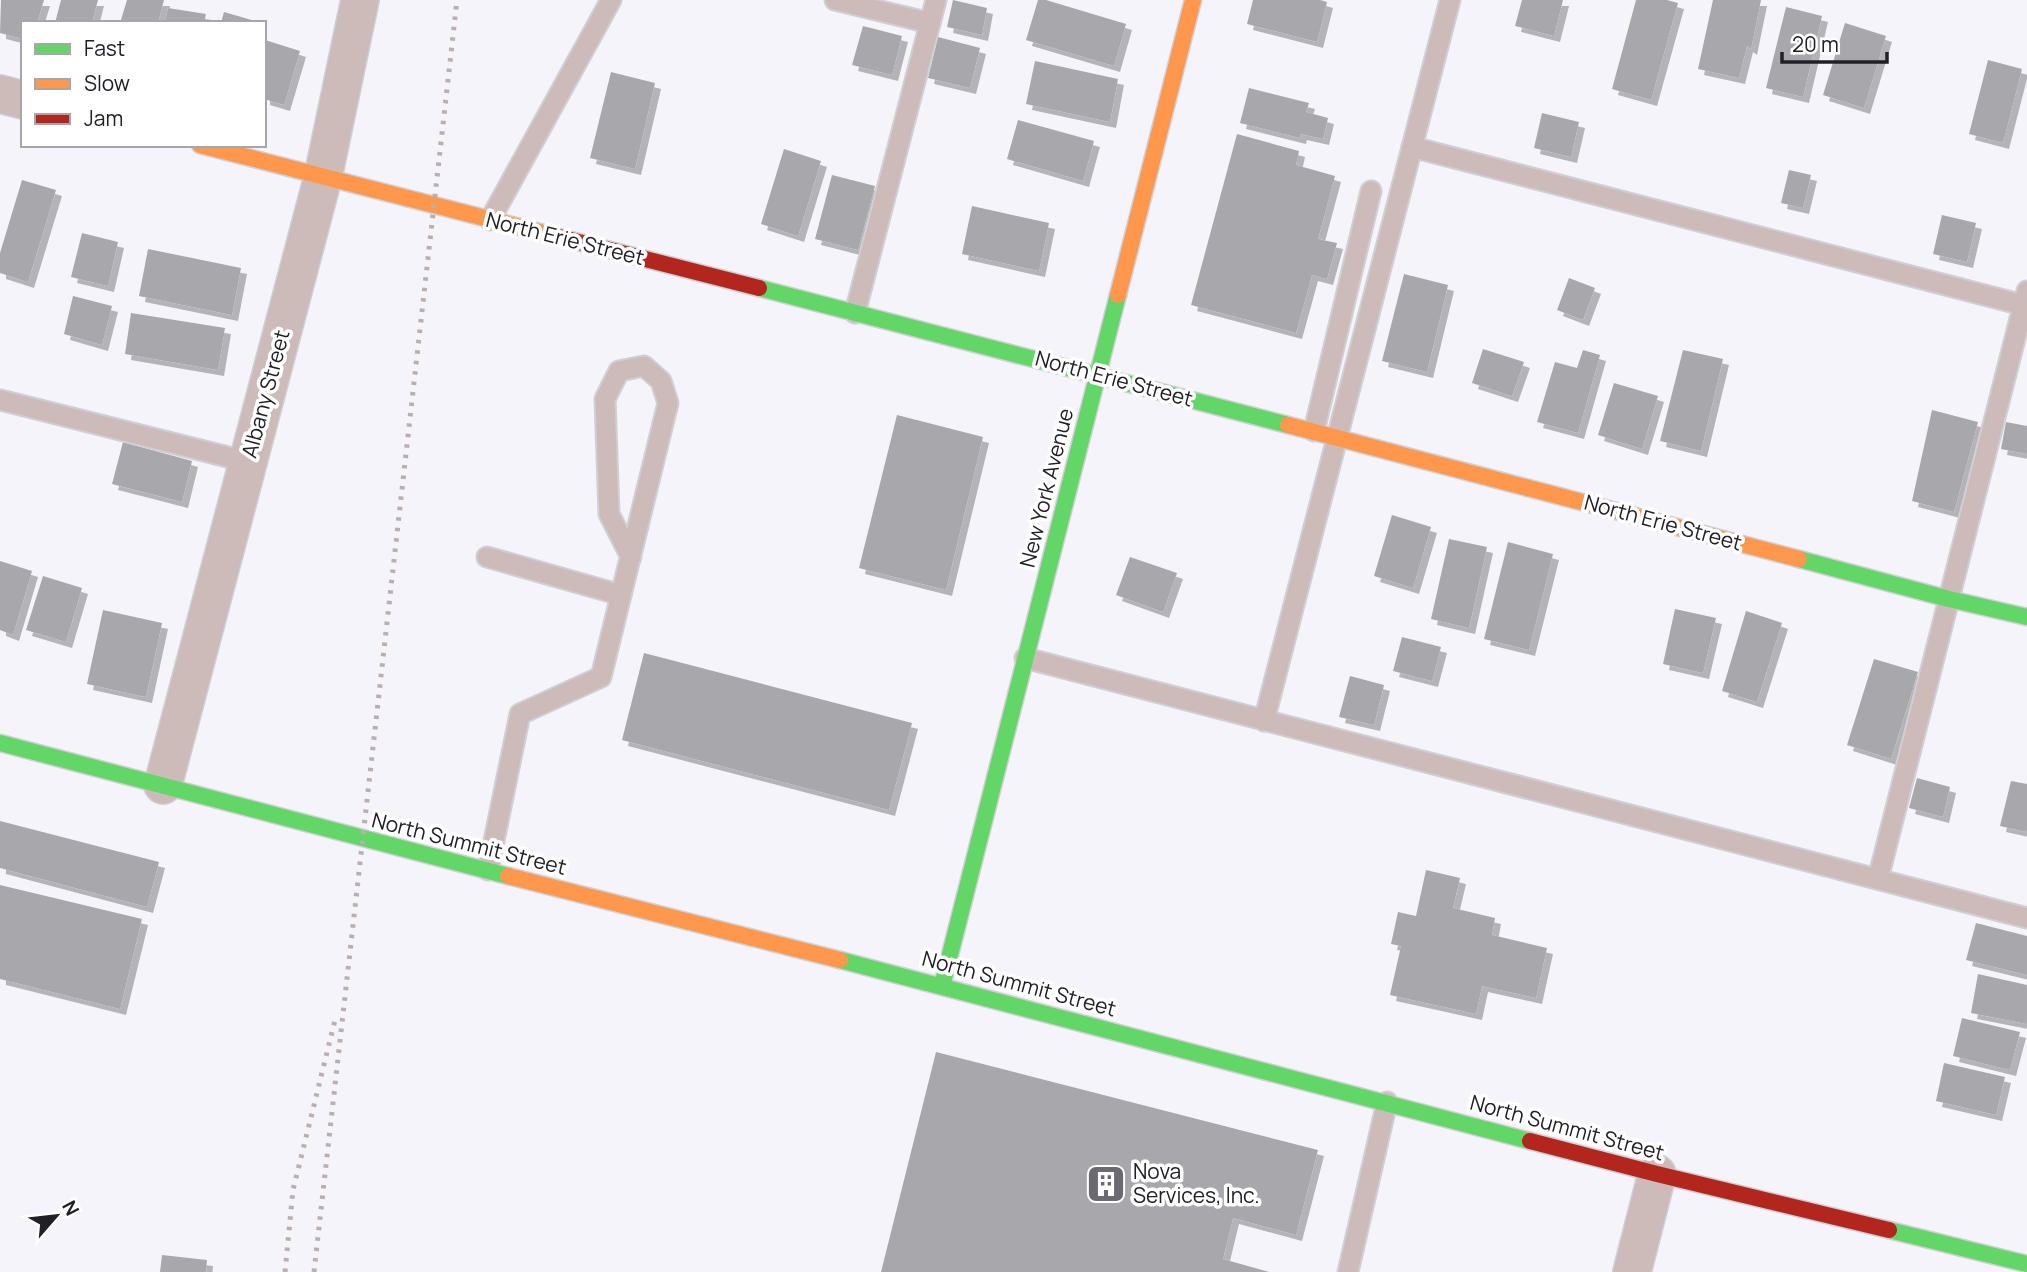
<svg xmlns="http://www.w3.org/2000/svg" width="2027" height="1272" viewBox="0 0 2027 1272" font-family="Manrope,sans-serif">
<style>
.building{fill:#a8a8ac;filter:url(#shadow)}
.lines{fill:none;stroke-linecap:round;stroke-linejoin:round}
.lane-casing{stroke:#d0cfd3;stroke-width:23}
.street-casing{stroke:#d0cfd3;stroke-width:40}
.fast-casing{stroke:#d0cfd3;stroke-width:19}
.slow-casing{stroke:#d0cfd3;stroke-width:19}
.jam-casing{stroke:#d0cfd3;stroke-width:19}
.lane{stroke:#ccbbb8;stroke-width:19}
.street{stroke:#ccbbb8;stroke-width:37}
.fast{stroke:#63d668;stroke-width:16}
.slow{stroke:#ff974d;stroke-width:16}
.jam{stroke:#b3261e;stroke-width:16}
.rail{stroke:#baafaf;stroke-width:5;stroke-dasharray:3.5 7;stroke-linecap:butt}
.labels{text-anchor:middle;stroke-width:7;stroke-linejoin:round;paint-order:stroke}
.street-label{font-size:21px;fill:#222027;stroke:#fff}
.poi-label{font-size:21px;fill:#222027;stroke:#fff;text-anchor:start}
</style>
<defs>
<filter id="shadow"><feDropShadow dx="6" dy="6" stdDeviation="0" flood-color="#0004"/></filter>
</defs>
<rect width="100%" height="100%" fill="#f5f4fa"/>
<g class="building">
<path d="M1,0H44L37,23H23V39L0,33Z"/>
<path d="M61,0H98L92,23H55Z"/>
<path d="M127,0H164L158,23H120Z"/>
<path d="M953,0L987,8L982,35L947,27Z"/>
<path d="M1038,0H1046L1126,24L1114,66L1026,40Z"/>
<path d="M1253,0H1320L1327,2L1317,42L1247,24Z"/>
<path d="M1522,0H1563L1554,36L1515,26Z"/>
<path d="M1636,0H1667L1678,3L1651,100L1612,89Z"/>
<path d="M1713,0H1761L1751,49L1747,46L1739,78L1698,69Z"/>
<path d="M1786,7L1822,16L1803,97L1766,88Z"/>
<path d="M168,8L206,14L204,23H165Z"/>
<path d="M224,12L259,22V23H221Z"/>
<path d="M1845,23L1886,36L1864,108L1823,95Z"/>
<path d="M863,26L902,36L892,75L852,65Z"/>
<path d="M938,37L980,48L970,88L928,78Z"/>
<path d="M265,40L300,51L284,105L264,99Z"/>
<path d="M1988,60L2022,69L2003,143L1969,134Z"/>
<path d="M1035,61L1118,79L1110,122L1026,104Z"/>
<path d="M611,72L655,83L635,169L590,158Z"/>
<path d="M1249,88L1309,103L1306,112L1328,118L1323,139L1301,134L1300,138L1240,123Z"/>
<path d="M1542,113L1579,122L1571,157L1534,148Z"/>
<path d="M1018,120L1094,141L1083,181L1007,159Z"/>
<path d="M1237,134L1299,151L1296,165L1335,176L1318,239L1337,243L1327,279L1312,275L1296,333L1191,305Z"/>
<path d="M784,149L821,161L798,236L761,224Z"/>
<path d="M1789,170L1811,175L1803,208L1781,203Z"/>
<path d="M832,175L875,186L858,250L815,239Z"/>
<path d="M22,180L56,190L28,282L0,273V253Z"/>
<path d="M972,206L1049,223L1039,271L962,254Z"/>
<path d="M1942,215L1976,223L1967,262L1933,254Z"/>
<path d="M82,233L118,242L108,286L71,277Z"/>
<path d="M148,249L241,268L232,315L139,296Z"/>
<path d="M1404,274L1448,285L1427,372L1382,361Z"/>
<path d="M1569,278L1595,288L1583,320L1557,310Z"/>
<path d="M73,296L112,306L102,345L64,334Z"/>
<path d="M131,313L225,328L218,370L125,354Z"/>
<path d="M1483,349L1524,362L1512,396L1472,383Z"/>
<path d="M1583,350L1600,355L1578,433L1537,422L1555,362L1577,368Z"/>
<path d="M1683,350L1723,359L1701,451L1660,441Z"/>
<path d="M1614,383L1658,396L1642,449L1598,435Z"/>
<path d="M1932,410L1978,422L1954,512L1912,501Z"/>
<path d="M897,415L983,437L946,590L859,568Z"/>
<path d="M2006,422L2027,426V454L2001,449Z"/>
<path d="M123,442L192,461L182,502L112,484Z"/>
<path d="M1392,515L1431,527L1413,588L1374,576Z"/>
<path d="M1449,539L1487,547L1469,628L1431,619Z"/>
<path d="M1508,542L1553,554L1529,650L1484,639Z"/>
<path d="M1130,557L1177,573L1163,612L1116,595Z"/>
<path d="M0,561L32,571L13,635L0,630Z"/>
<path d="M43,576L82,588L66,642L26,630Z"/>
<path d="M1675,609L1716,618L1703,673L1663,664Z"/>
<path d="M103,610L162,623L146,697L87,684Z"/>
<path d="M1746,611L1782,623L1757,702L1722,691Z"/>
<path d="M1402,637L1441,647L1432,681L1393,671Z"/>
<path d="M644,653L912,723L889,810L622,740Z"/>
<path d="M1874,659L1918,672L1891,759L1847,745Z"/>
<path d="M1350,676L1384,685L1374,725L1339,717Z"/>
<path d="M1917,778L1950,787L1943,817L1909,808Z"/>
<path d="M2011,781L2027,784V832L2000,826Z"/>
<path d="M0,821L159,862L147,907L0,868Z"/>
<path d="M1426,870L1460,878L1453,908L1495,918L1492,935L1547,948L1536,998L1482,986L1476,1014L1390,995L1401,946L1391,944L1398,912L1416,916Z"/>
<path d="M0,885L142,919L120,1009L0,979Z"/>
<path d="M1976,923L2027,936V975L1966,960Z"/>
<path d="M1978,974L2027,985V1024L1971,1013Z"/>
<path d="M1962,1018L2020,1032L2010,1070L1953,1056Z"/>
<path d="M936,1052L1318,1150L1296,1235L1233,1218L1223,1259L1269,1272H881Z"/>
<path d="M1944,1063L2005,1077L1996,1115L1936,1101Z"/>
<path d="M162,1255L207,1260L206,1272H160Z"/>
</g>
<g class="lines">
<g class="lane-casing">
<g id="lane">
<path d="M835,0L930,23"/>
<path d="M1412,147L2023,305"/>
<path d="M490,220L611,0"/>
<path d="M855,313L936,0"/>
<path d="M0,400L248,462"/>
<path d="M1314,431L1371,191"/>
<path d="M487,557L621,595"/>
<path d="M1025,658L2027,918"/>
<path d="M1264,721L1450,0"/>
<path d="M488,870L520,714L601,677L668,403L661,381L644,366L619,371L605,399L609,514L631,557"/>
<path d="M1878,879L2027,291"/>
<path d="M1348,1272L1387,1102"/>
</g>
</g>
<g class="street-casing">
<g id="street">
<path d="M0,94L23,100"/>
<path d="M163,785L323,177L360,0"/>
<path d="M1632,1272L1657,1174"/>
</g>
</g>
<g class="fast-casing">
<g id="fast">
<path d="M759,288L1288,425"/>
<path d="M1799,559L1949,599L2027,617"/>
<path d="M0,743L508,876"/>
<path d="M840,960L1530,1141"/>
<path d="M942,986L1118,295"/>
<path d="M1889,1230L2027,1264"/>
</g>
</g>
<g class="slow-casing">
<g id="slow">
<path d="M200,145L555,236"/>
<path d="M1118,295L1193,0"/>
<path d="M1288,425L1799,559"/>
<path d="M508,876L840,960"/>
</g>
</g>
<g class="jam-casing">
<g id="jam">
<path d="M555,236L759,288"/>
<path d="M1530,1141L1657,1174L1889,1230"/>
</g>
</g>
<use href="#lane" class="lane"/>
<use href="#street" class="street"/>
<use href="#fast" class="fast"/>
<use href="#slow" class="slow"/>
<use href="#jam" class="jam"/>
<g class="rail">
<path d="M285,1272L293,1190L336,1016"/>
<path d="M314,1272L457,0"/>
</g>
</g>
<defs>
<g id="building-square" transform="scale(2.0125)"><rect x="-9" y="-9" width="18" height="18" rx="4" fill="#6c6a71" stroke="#fff"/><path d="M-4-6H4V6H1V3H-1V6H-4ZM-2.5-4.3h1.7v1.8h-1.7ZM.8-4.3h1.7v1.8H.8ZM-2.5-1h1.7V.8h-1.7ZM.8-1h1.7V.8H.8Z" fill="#fff"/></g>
</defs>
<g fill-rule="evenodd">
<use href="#building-square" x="1106" y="1184"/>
</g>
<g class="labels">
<g class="street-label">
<text transform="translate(565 239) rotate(14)" y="7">North Erie Street</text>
<text transform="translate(1114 379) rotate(15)" y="7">North Erie Street</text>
<text transform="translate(266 394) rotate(-75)" y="7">Albany Street</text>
<text transform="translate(1047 488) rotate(-76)" y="7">New York Avenue</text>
<text transform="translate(1663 523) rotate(15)" y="7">North Erie Street</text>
<text transform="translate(469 844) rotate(14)" y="7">North Summit Street</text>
<text transform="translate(1019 984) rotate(15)" y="7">North Summit Street</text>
<text transform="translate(1567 1128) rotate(15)" y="7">North Summit Street</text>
</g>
<g class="poi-label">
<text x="1133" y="1179">Nova<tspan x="1133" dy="24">Services, Inc.</tspan></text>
</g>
</g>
<rect x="21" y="21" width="245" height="126" fill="#ffffff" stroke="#a7a6a9" stroke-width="2"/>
<rect x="35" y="44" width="35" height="10" fill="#63d668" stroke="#a7a6a9" stroke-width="2"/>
<text x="84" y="56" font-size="21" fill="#222027">Fast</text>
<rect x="35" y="79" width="35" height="10" fill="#ff974d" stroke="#a7a6a9" stroke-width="2"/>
<text x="84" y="91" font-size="21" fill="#222027">Slow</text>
<rect x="35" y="114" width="35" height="10" fill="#b3261e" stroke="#a7a6a9" stroke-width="2"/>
<text x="84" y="126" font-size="21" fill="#222027">Jam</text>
<g transform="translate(56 1216) rotate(62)" stroke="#ffffff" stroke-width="5" paint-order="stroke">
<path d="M0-5L12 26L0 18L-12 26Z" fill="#222027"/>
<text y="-10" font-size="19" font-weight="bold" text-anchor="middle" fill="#222027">N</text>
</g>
<path d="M1782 52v10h105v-10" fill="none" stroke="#222027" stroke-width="3.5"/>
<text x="1792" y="52" font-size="21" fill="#222027" stroke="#ffffff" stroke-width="5" paint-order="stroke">20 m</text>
</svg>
